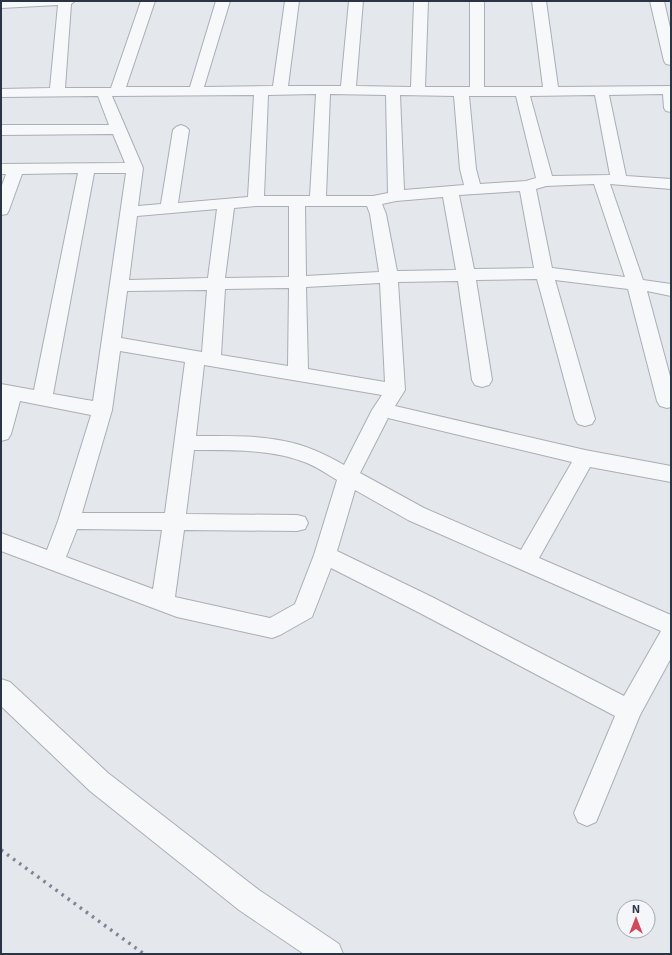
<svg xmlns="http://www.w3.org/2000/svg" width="672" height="955" viewBox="0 0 672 955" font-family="'Exo 2',sans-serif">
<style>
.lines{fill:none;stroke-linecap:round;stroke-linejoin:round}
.minor-casing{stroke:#a9aeb7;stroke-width:2}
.minor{fill:#f7f8fa;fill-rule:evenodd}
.rail{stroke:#7d8696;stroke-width:3.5;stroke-dasharray:2.5 5;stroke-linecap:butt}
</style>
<rect width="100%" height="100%" fill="#e4e7ec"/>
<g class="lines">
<g class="minor-casing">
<g id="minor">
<path d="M1,1H75L71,4L65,88H111L141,1H155L126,87H190L216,1H230L204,87L273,86L285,1H299L288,86H341L349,1H363L356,86L411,87L414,1H428L425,87H470V1H484V87H543L532,1H546L558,87L671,86V112L666,111L664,108L663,94L609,95L626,176L671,179V189L610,184L643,280L671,284V296L647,291L671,380V407L667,408L660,406L657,401L628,289L555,280L595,419L592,424L585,426L578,424L575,419L537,279L476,280L492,380L489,385L482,387L475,385L472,380L458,281L398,282L405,390L395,406L585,450L671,466V482L590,467L539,558L671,615V658L640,715L596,822L587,826L578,822L574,813L615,716L416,611L331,568L312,617L280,635L272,638L177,617L1,551V533L47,550L58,521L91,415L20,401L11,434L8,439L1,441V384L34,390L78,173L22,174L9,210L7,214L1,215V188L6,174H1V164L125,163L113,134L1,135V125H109L98,96L1,97V89L50,88L58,5L1,8ZM316,94L310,196H264L268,95ZM330,94L386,95L388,193L373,196H326ZM254,95L248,197L178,203L189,130L186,127L181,125L176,127L173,130L161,204L138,206L143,168L112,96ZM400,95L454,96L460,169L464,185L404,190ZM595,95L610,175L552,176L530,96ZM469,96H516L536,178L526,181L480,184L476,169ZM94,173H126L93,401L53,394ZM594,184L625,277L552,268L536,189L546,186ZM520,191L534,268L474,269L459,195ZM443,197L456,270L397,271L386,214L382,204L396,201ZM256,206H289V277L225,278L234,208ZM305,206H367L370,214L379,272L306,276ZM217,209L208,278L129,280L137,216ZM380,283L385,382L308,369L306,287ZM289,288L288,366L221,355L225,289ZM207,290L202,352L121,338L127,291ZM120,351L185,362L165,513H82L112,410ZM204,365L382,395L372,410L344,465C325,454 306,445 284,441C256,435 225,436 196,436ZM388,418L572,462L521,550L424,508L360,473ZM194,450C231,450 272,449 307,463C317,467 327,474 337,480L314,555L295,604L270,618L175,597L184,530L297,531L305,529L308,523L305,517L297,515L186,514ZM355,490L408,520L661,631L624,696L432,597L337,551ZM77,529L162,530L153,589L66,557Z"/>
<path d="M650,1H664L671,32V65L666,64L664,61Z"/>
<path d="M1,679L10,682L108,773L259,890L339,944L343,954H304L239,910L90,791L1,706Z"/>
</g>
</g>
<use href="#minor" class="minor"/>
<path class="rail" d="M1,850L144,954"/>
</g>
<rect width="672" height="955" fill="none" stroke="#2b3445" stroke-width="4"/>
<g transform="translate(636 919)"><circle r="19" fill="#f4f6f9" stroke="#a4a8b1"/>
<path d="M0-3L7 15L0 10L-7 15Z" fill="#d1495b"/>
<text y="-6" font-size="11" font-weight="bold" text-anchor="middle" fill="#2b3445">N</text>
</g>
</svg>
